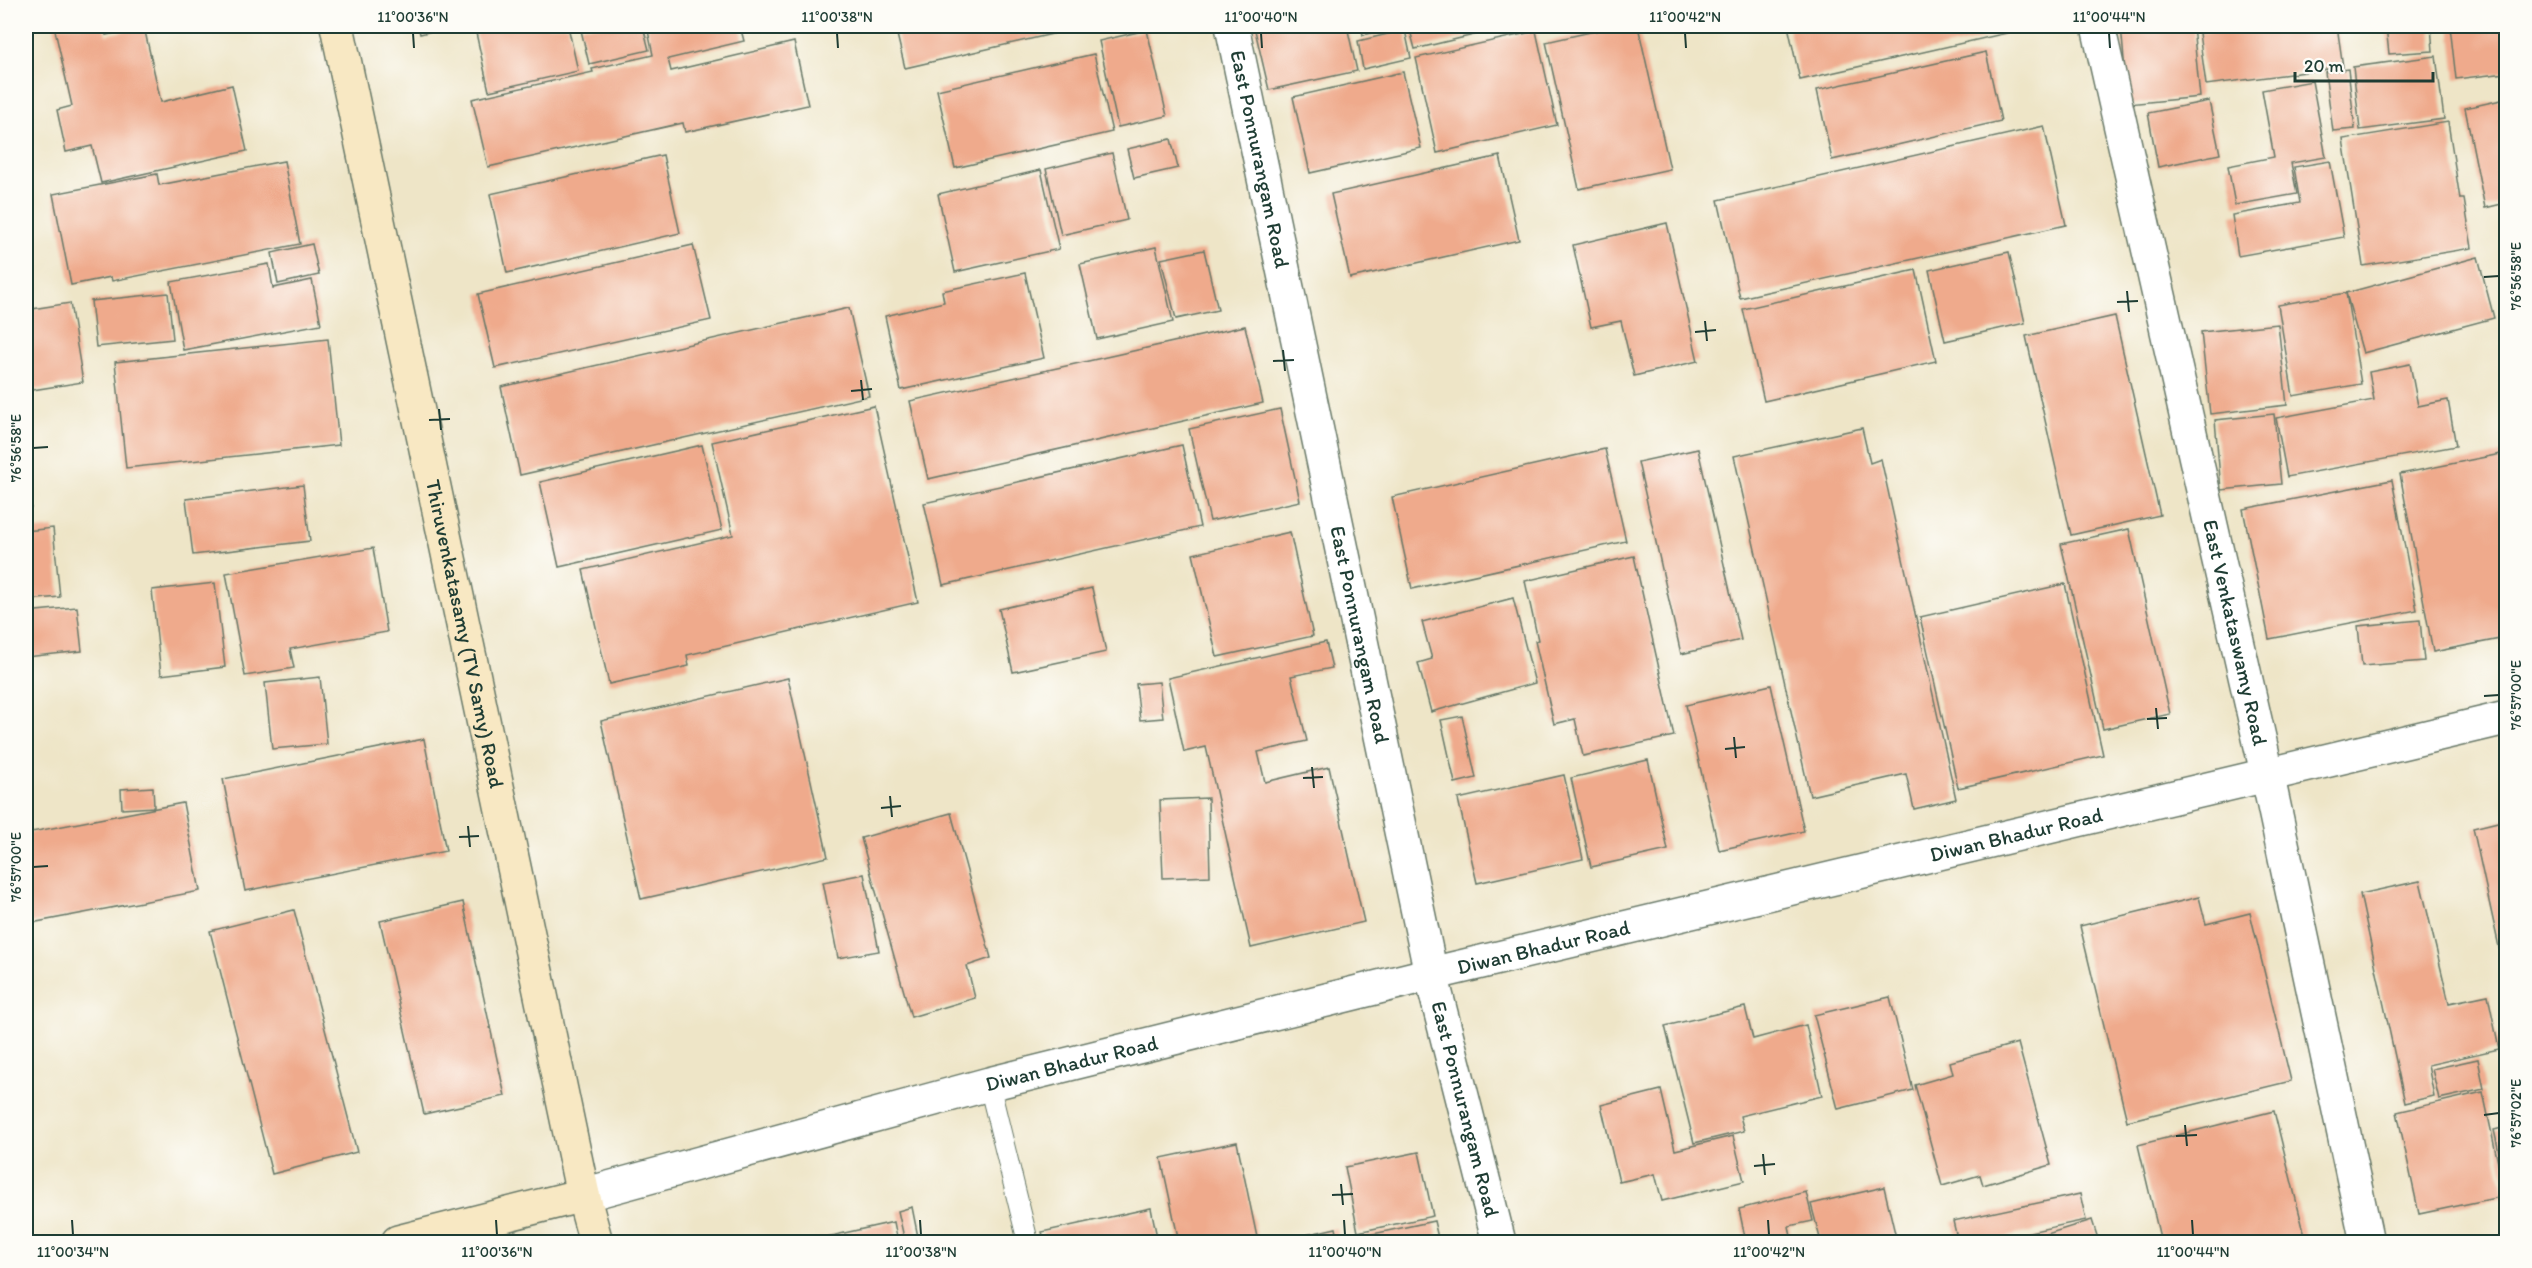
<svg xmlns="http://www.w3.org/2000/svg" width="2532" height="1268" viewBox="0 0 2532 1268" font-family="Itim,sans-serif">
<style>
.building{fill:#efaa8c}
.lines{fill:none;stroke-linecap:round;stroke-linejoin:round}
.service-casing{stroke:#677867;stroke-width:22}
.minor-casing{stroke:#677867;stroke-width:36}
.tertiary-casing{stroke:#677867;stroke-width:36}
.secondary-casing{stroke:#677867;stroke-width:36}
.service{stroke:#fff;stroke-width:20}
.minor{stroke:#fff;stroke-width:33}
.tertiary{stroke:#fff;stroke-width:33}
.secondary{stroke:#f8e8c3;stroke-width:33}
.ticks{fill:none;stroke:#1f3d34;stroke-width:2}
.labels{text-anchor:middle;stroke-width:4.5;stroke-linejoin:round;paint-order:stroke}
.street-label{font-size:21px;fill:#1f3d34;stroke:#fdfcf7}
.neatline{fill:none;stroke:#1f3d34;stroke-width:2}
.ticks-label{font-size:15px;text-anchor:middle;fill:#1f3d34}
</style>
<rect width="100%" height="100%" fill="#fdfcf7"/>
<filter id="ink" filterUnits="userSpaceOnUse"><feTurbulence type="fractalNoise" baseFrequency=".0167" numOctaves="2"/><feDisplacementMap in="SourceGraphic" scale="12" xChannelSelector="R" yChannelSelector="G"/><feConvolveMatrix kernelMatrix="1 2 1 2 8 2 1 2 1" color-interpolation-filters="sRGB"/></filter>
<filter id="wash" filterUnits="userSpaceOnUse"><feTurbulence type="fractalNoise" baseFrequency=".008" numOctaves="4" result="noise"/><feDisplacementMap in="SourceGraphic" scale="24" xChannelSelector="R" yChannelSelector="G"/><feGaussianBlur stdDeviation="1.35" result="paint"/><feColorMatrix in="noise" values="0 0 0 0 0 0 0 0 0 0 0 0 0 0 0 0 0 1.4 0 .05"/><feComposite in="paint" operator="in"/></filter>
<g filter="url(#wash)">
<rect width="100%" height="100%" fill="#eee5c7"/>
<g id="blocks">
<g class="building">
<path d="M54,26H104L106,35L144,27L161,102L232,85L247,151L101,183L92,146L66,152L57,110L72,106Z"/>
<path d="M418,26H452L420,34Z"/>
<path d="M508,26H568L578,71L489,91L476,33Z"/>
<path d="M580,26H643L649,50L589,64Z"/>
<path d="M647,26H740L744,41L668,59L671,71L794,42L808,105L685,132L683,123L488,167L472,99L593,72L592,69L653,55Z"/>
<path d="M895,26H1087L905,68Z"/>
<path d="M1254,26H1347L1357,71L1269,90Z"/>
<path d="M1361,26H1402L1363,35Z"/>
<path d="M1409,26H1511L1415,49Z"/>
<path d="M1617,26H1638L1670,169L1579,189L1546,42Z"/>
<path d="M1788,26H2029V28L1800,80Z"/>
<path d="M2121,26H2193L2200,97L2128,104Z"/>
<path d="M2220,26H2337L2343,67L2206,85L2199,33L2220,30Z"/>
<path d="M2386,26H2431L2433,51L2389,54Z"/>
<path d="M2450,26H2506V73L2456,79Z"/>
<path d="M1147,30L1167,116L1118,127L1099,41Z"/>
<path d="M1405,30L1411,58L1363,69L1358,41Z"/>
<path d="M1536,31L1557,125L1437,153L1416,58Z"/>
<path d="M1986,52L2001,121L1832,160L1817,90Z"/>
<path d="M1094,54L1112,132L955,168L937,90Z"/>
<path d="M2436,56L2444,119L2360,130L2353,67Z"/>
<path d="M2348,69L2355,129L2333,131L2325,72Z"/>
<path d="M1403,72L1421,148L1310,173L1293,97Z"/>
<path d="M2312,81L2326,157L2291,163L2297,194L2235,205L2228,166L2274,157L2262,90Z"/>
<path d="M2506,99V203L2485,208L2465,108Z"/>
<path d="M2209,101L2220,154L2158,167L2148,113Z"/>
<path d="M2448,122L2460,199H2464L2472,248L2363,266L2343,139Z"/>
<path d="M2044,126L2066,225L1740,298L1718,200Z"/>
<path d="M1171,139L1178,168L1134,178L1127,149Z"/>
<path d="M1112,153L1127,220L1061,235L1046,169Z"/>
<path d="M663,155L680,233L507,273L490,194Z"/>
<path d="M1500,156L1519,240L1350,278L1331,194Z"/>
<path d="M284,161L300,244L112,281L111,277L71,285L53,194L157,174L159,185Z"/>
<path d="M2330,161L2344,237L2238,256L2232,215L2300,203L2294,167Z"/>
<path d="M1041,170L1059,249L955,272L938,194Z"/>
<path d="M1667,223L1698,361L1634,376L1621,321L1591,327L1573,245Z"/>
<path d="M312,244L319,275L278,284L272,253Z"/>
<path d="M693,245L711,320L495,368L478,294Z"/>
<path d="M1156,247L1173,322L1097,339L1080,264Z"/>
<path d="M1204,250L1218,310L1176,319L1161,259Z"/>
<path d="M2009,252L2025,323L1945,341L1929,270Z"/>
<path d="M2478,257L2494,318L2363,353L2346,293Z"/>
<path d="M269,264L273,288L312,280L321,324L183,350L171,282Z"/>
<path d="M1916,270L1936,361L1764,401L1743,309Z"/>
<path d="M1025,273L1044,358L901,390L885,316L944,302L942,291Z"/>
<path d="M168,293L173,339L96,347L91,301Z"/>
<path d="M2346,293L2361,384L2293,396L2278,305Z"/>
<path d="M70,303L83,382L26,391V310Z"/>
<path d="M849,308L869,396L520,475L501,387Z"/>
<path d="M2115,316L2160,515L2071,535L2026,336Z"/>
<path d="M2278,324L2287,405L2210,414L2201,332Z"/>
<path d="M1245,326L1263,403L928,479L910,401Z"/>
<path d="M328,339L339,445L126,468L115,362Z"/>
<path d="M2410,364L2418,406L2448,400L2456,446L2287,477L2276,418L2374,400L2369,372Z"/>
<path d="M874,406L918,602L687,655L689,666L609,684L583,570L733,535L712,442Z"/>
<path d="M1280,409L1300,501L1210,521L1189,429Z"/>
<path d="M2274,414L2281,484L2221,490L2215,420Z"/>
<path d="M1862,428L1870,463L1881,459L1956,799L1914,809L1906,774L1810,796L1734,456Z"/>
<path d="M702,445L722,530L559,567L540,482Z"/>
<path d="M1182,445L1200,527L943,585L924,503Z"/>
<path d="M1605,449L1626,541L1412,589L1392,497Z"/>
<path d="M1698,449L1741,640L1681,654L1638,462Z"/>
<path d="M2506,453V661H2504L2500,639L2433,652L2400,474Z"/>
<path d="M26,471L31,508L26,509Z"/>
<path d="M2392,480L2417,610L2269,639L2243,509Z"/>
<path d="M303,485L310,541L193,555L186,499Z"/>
<path d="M53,528L60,597L26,600V531Z"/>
<path d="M2129,529L2170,714L2103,729L2061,544Z"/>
<path d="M1290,532L1313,636L1217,657L1193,554Z"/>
<path d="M373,548L387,632L290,649L294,668L245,676L226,573Z"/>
<path d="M1634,556L1674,736L1583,756L1575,719L1554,724L1535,641L1538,640L1525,581Z"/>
<path d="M215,583L225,667L161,675L152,590Z"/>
<path d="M2065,584L2103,755L1958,788L1920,617Z"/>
<path d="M1092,588L1106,652L1013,672L999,609Z"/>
<path d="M1513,598L1535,683L1431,712L1418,663L1432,659L1422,622Z"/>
<path d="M77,607L82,651L26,657V612Z"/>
<path d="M2420,620L2424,661L2362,666L2358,626Z"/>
<path d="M1326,642L1332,668L1291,676L1307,741L1258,752L1265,782L1329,767L1364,922L1251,948L1206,747L1184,752L1168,678Z"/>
<path d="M320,677L327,744L272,749L265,683Z"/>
<path d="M788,678L828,857L641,899L601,721Z"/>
<path d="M1159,682L1163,718L1140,720L1136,684Z"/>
<path d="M1771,685L1804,831L1719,850L1686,705Z"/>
<path d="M1462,716L1476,778L1455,783L1441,720Z"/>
<path d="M424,739L446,851L245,891L223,779Z"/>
<path d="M1648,760L1668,850L1591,867L1571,778Z"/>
<path d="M1564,775L1583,859L1477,883L1458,799Z"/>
<path d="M153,787L154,807L122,809L121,789Z"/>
<path d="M1208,798L1210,876L1163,878L1160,800Z"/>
<path d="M183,803L200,891L26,924V833Z"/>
<path d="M951,813L991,958L967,966L975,998L911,1017L861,838Z"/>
<path d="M2506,820V979L2473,828Z"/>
<path d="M864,874L879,951L838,958L823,882Z"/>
<path d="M2420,881L2449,1003L2488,995L2499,1049L2428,1065L2434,1096L2405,1103L2360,894Z"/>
<path d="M2199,897L2206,924L2250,913L2291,1081L2127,1121L2080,926Z"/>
<path d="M463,902L505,1096L424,1114L380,921Z"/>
<path d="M294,910L357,1152L272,1174L210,931Z"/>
<path d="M1890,997L1913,1090L1838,1109L1814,1015Z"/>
<path d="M1745,1007L1753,1039L1806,1025L1822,1096L1740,1116L1744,1131L1694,1143L1665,1026Z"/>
<path d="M2018,1043L2051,1165L1983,1185L1980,1175L1942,1186L1915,1085L1953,1074L1950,1062Z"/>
<path d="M2478,1059L2484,1089L2439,1099L2432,1069Z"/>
<path d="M1661,1090L1675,1150L1733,1136L1744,1181L1662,1201L1655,1174L1619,1182L1601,1105Z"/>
<path d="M2483,1092L2505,1196L2419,1214L2397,1112Z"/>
<path d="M2274,1111L2305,1236L2278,1242H2161L2138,1145Z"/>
<path d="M2506,1127V1183L2494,1130Z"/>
<path d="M1237,1142L1258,1242H1179L1161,1158Z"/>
<path d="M1419,1152L1433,1216L1358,1232L1345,1167Z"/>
<path d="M1884,1187L1897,1242H1821L1811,1204Z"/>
<path d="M1806,1192L1813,1221L1789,1226L1792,1242H1746L1739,1209Z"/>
<path d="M2080,1194L2086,1220L2002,1238L2003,1242H1958L1953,1221Z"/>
<path d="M912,1207L919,1242H905L898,1211Z"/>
<path d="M1151,1208L1158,1242H1045L1042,1232Z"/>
<path d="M2092,1220L2099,1242H2022Z"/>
<path d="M1434,1221L1439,1242H1360L1359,1237Z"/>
<path d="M894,1222L898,1242H804Z"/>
<path d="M1336,1228L1339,1242H1276Z"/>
</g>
</g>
</g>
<g filter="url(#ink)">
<use href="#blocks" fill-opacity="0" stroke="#677867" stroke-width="1.5"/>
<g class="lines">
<g class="service-casing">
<path id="service" d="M989,1084L1028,1242"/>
</g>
<g class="minor-casing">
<g id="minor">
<path id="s1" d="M1232,26L1431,974L1499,1242"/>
<path id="s2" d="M2098,26L2267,773L2367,1242"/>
</g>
</g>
<g class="tertiary-casing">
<g id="tertiary">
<path id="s3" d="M583,1195L989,1084L1431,974L2506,718"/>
</g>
</g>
<g class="secondary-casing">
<g id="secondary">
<path id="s4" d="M337,26L583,1195L596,1242"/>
<path d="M398,1242L583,1195"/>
</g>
</g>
<use href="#service" class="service"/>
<use href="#minor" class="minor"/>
<use href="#tertiary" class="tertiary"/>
<use href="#secondary" class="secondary"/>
</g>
</g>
<path class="ticks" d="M413,33L414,48M837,33L838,48M1261,33L1262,48M1685,33L1686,48M2109,33L2110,48M2484,277L2499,276M2127,291L2129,312M2117,302L2138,301M1705,321L1707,341M1695,332L1716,330M1283,350L1285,371M1273,361L1294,360M861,380L863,400M851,391L872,389M439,409L441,430M429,420L450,419M33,448L48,447M2484,696L2499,695M2156,708L2158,729M2147,719L2167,718M1734,737L1736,758M1725,749L1745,747M1312,767L1314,788M1303,778L1323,777M890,796L892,817M881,808L901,806M468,826L470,847M459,837L479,836M33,867L48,866M2484,1115L2499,1113M2185,1125L2187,1146M2176,1136L2197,1135M1763,1154L1765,1175M1754,1166L1775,1164M1341,1184L1343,1205M1332,1195L1353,1194M72,1220L73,1235M496,1220L497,1235M920,1220L921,1235M1344,1220L1345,1235M1768,1220L1769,1235M2192,1220L2193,1235"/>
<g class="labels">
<g class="street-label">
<text dy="7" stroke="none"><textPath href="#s1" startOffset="136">East Ponnurangam Road</textPath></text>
<text dy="7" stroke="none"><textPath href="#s2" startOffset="622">East Venkataswamy Road</textPath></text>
<text dy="7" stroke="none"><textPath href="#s4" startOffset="621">Thiruvenkatasamy (TV Samy) Road</textPath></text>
<text dy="7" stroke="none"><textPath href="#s1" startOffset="622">East Ponnurangam Road</textPath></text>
<text dy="7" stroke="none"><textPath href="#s3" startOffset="1478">Diwan Bhadur Road</textPath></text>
<text dy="7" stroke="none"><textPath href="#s3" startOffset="992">Diwan Bhadur Road</textPath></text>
<text dy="7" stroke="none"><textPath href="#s3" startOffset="506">Diwan Bhadur Road</textPath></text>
<text dy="7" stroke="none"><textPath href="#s1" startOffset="1108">East Ponnurangam Road</textPath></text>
</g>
</g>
<rect width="2532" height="1268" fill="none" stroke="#fdfcf7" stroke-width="66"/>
<path d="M2295 72v9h138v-9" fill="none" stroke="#1f3d34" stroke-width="3"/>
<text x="2304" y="72" font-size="18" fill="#1f3d34" stroke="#fdfcf7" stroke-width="4.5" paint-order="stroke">20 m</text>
<rect x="33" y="33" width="2466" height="1202" class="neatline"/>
<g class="ticks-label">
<text x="413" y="22">11°00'36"N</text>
<text x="837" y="22">11°00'38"N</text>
<text x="1261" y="22">11°00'40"N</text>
<text x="1685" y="22">11°00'42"N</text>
<text x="2109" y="22">11°00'44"N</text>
<text transform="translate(2516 276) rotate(-90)" y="5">76°56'58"E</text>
<text transform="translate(16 448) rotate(-90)" y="5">76°56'58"E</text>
<text transform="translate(2516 695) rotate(-90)" y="5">76°57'00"E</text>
<text transform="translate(16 867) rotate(-90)" y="5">76°57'00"E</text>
<text transform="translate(2516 1113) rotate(-90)" y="5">76°57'02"E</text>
<text x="73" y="1257">11°00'34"N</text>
<text x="497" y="1257">11°00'36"N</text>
<text x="921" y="1257">11°00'38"N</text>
<text x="1345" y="1257">11°00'40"N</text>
<text x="1769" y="1257">11°00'42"N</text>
<text x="2193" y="1257">11°00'44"N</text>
</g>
</svg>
